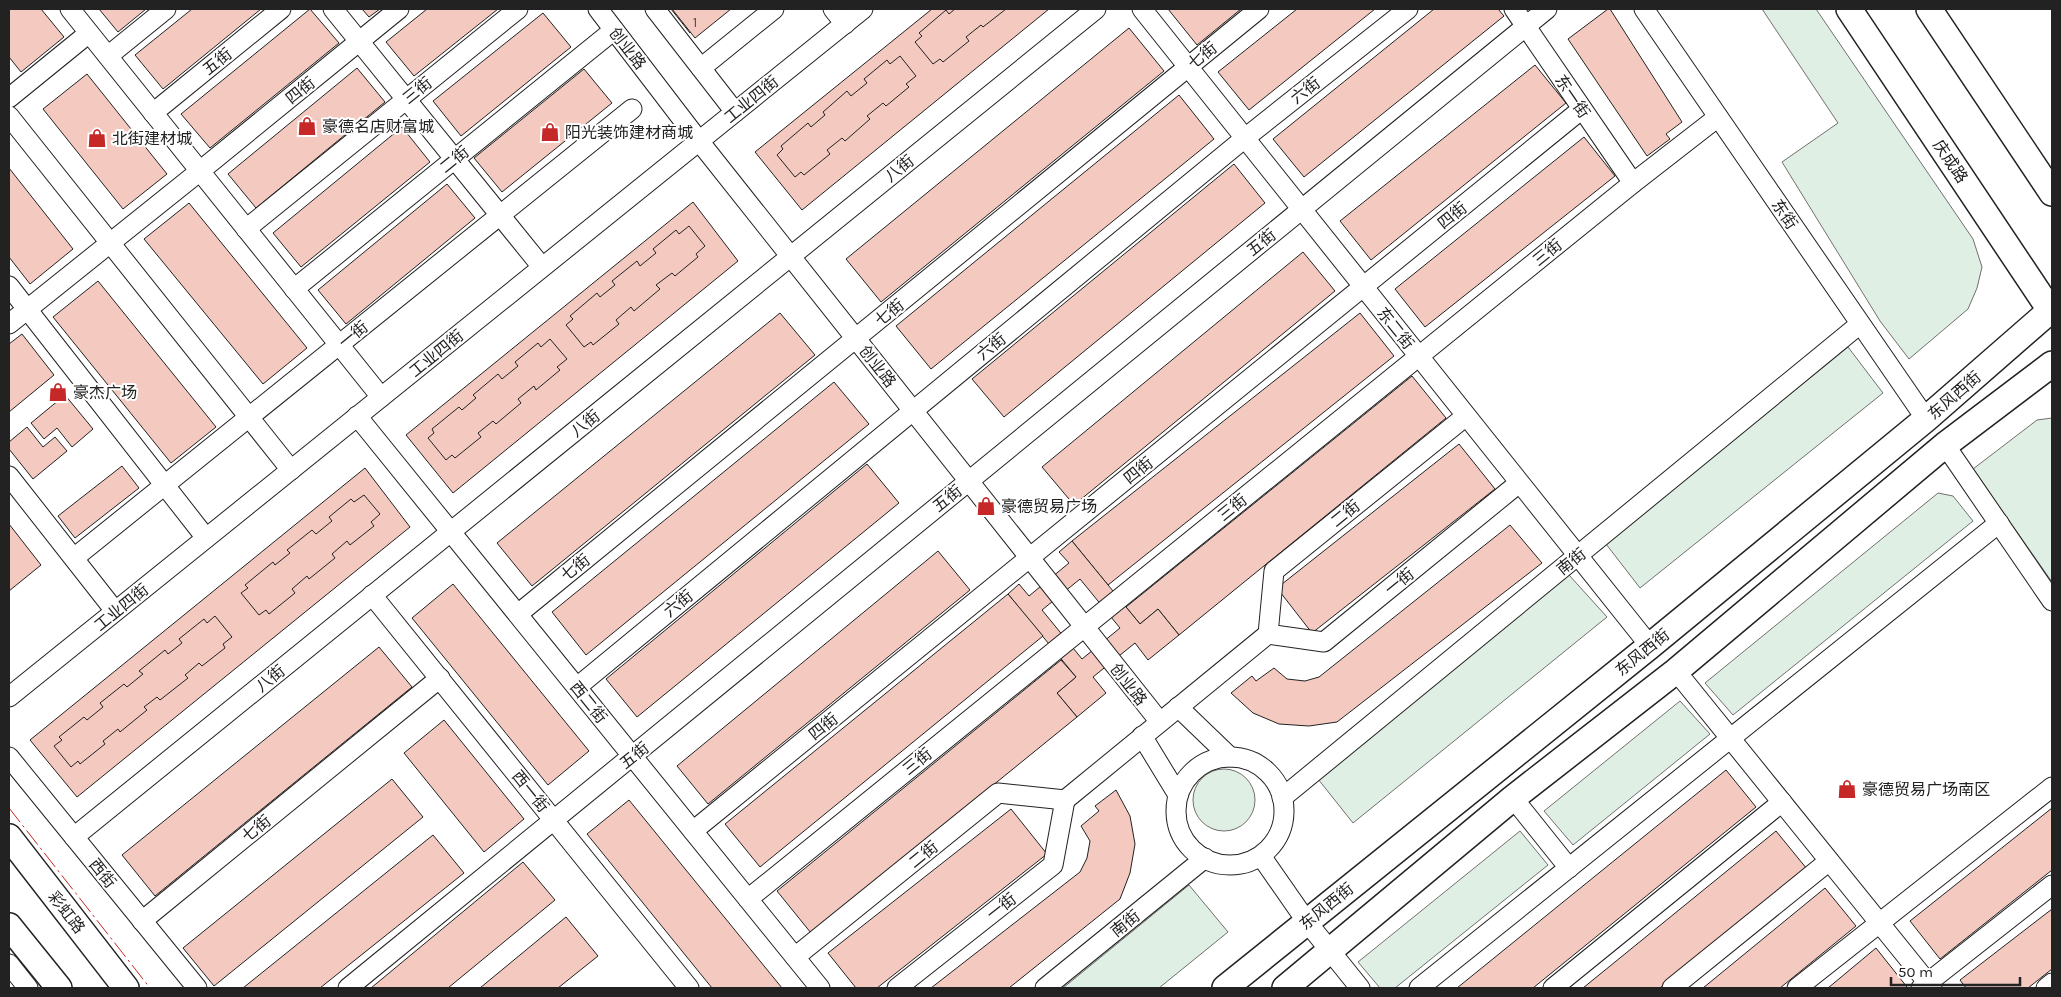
<svg xmlns="http://www.w3.org/2000/svg" width="2061" height="997" viewBox="0 0 2061 997" font-family="Karla,'Noto Sans SC',sans-serif">
<style>
.green{fill:#e0efe3;stroke:#6f6f6f}
.building{fill:#f3c9c0;stroke:#222;fill-rule:evenodd}
.lines{fill:none;stroke-linecap:round;stroke-linejoin:round}
.minor-casing{stroke:#222;stroke-width:21}
.major-casing{stroke:#222;stroke-width:28}
.minor{stroke:#fff;stroke-width:19}
.major{stroke:#fff;stroke-width:25}
.power{stroke:#c62828;stroke-width:1;stroke-dasharray:18 4 2.5 4;stroke-linecap:butt}
.labels{text-anchor:middle;stroke-width:4;stroke-linejoin:round;paint-order:stroke}
.number-label{font-size:14px;fill:#564c4a}
.street-label{font-size:16px;fill:#222;stroke:#fff}
.poi-label{font-size:16px;fill:#222;stroke:#fff;text-anchor:start}
</style>
<rect width="100%" height="100%" fill="#fff"/>
<g class="green">
<path d="M1762,9H1816L1973,239L1982,267L1977,288L1968,309L1909,359L1880,321L1782,162L1838,123Z"/>
<path d="M1848,347L1883,393L1640,588L1606,544Z"/>
<path d="M2052,418V582L1973,469L2037,420Z"/>
<path d="M1938,493L1953,496L1973,521L1733,715L1705,683Z"/>
<path d="M1569,575L1607,617L1353,823L1318,779Z"/>
<path d="M1680,701L1710,734L1573,845L1544,811Z"/>
<circle cx="1224" cy="800" r="31"/>
<path d="M1520,831L1548,865L1395,988H1380L1358,962Z"/>
<path d="M1189,885L1228,932L1159,988H1063Z"/>
</g>
<g class="building">
<path d="M9,9H41L64,37L21,72L9,57Z"/>
<path d="M99,9H146L118,32Z"/>
<path d="M192,9H261L163,89L135,55Z"/>
<path d="M310,9L339,43L210,148L181,114Z"/>
<path d="M362,9H380L369,17Z"/>
<path d="M427,9H498L414,76L386,42Z"/>
<path d="M671,9H719L714,13L716,16L698,30L696,27L690,33Z"/>
<path d="M672,9H731L695,38Z"/>
<path d="M932,9H1049L802,210L755,152Z"/>
<path d="M955,9H1006L983,27L981,25L966,37L969,41L943,62L940,59L933,64L915,42L922,36L919,33L946,10L949,14Z"/>
<path d="M1168,9H1241L1197,45Z"/>
<path d="M1297,9H1375L1249,110L1218,72Z"/>
<path d="M1434,9H1498L1504,16L1304,177L1273,139Z"/>
<path d="M1608,9H1610L1682,122L1666,134L1670,139L1647,156L1568,39Z"/>
<path d="M543,13L571,47L461,136L433,101Z"/>
<path d="M1129,28L1164,71L881,302L846,259Z"/>
<path d="M900,56L916,76L906,84L909,87L886,106L883,103L867,116L870,119L845,141L842,138L827,150L830,154L804,175L801,172L795,177L777,155L783,149L781,146L808,123L811,127L825,115L823,112L847,91L851,96L867,83L864,79L887,60L890,64Z"/>
<path d="M1535,65L1566,103L1371,260L1340,221Z"/>
<path d="M357,68L385,102L256,208L228,174Z"/>
<path d="M584,69L612,103L502,192L474,158Z"/>
<path d="M87,74L167,174L123,209L43,109Z"/>
<path d="M1179,95L1214,139L931,369L896,326Z"/>
<path d="M402,127L430,162L301,267L273,233Z"/>
<path d="M1584,137L1615,176L1425,327L1395,289Z"/>
<path d="M1234,164L1265,203L1004,417L972,379Z"/>
<path d="M9,168L73,249L30,284L9,257Z"/>
<path d="M447,184L475,218L346,324L318,290Z"/>
<path d="M693,202L738,261L453,493L406,435Z"/>
<path d="M189,203L307,348L263,384L144,239Z"/>
<path d="M689,226L705,246L696,254L698,257L675,276L672,273L656,285L660,289L634,311L631,307L616,320L619,324L593,345L591,342L584,347L566,325L573,319L570,316L597,293L600,297L615,285L612,281L637,261L640,266L656,253L653,249L676,230L679,234Z"/>
<path d="M1303,252L1335,291L1074,505L1042,467Z"/>
<path d="M98,281L216,427L171,463L53,317Z"/>
<path d="M780,313L815,355L532,586L497,543Z"/>
<path d="M1360,313L1394,356L1108,585L1072,541Z"/>
<path d="M22,334L54,375L9,412V344Z"/>
<path d="M550,339L567,359L557,367L560,370L536,390L534,386L518,399L521,403L496,424L493,421L478,433L481,437L455,458L452,455L446,460L428,438L434,433L432,429L459,407L462,410L476,398L473,395L498,374L502,379L518,366L515,362L538,343L541,347Z"/>
<path d="M1412,376L1446,418L1179,635L1158,609L1140,624L1126,607Z"/>
<path d="M834,382L869,424L586,655L552,612Z"/>
<path d="M65,395L93,429L72,447L57,428L44,439L31,423Z"/>
<path d="M27,427L43,447L55,437L67,451L33,479L9,449V442Z"/>
<path d="M1459,444L1495,489L1312,633L1277,588Z"/>
<path d="M867,464L899,503L637,717L606,679Z"/>
<path d="M122,466L139,488L75,538L58,516Z"/>
<path d="M365,468L410,527L77,797L30,740Z"/>
<path d="M364,495L380,514L371,522L374,526L350,545L347,541L332,554L335,558L309,579L307,576L292,589L295,593L269,614L266,610L259,615L241,593L248,588L245,585L273,562L275,565L290,553L287,550L312,530L316,534L332,521L329,517L351,499L354,502Z"/>
<path d="M9,524L41,565L9,591Z"/>
<path d="M1510,525L1542,563L1337,722L1309,726L1279,724L1253,713L1231,693L1252,676L1256,681L1274,668L1287,679L1305,681L1319,677Z"/>
<path d="M1072,541L1140,624L1158,609L1179,635L1148,660L1135,643L1093,677L1106,693L1077,717L1057,693L1076,677L1008,594L1019,584L1029,596L1069,563L1059,552ZM1080,579L1120,628L1082,659L1042,610Z"/>
<path d="M938,551L970,590L708,804L677,766Z"/>
<path d="M453,584L589,751L548,785L412,618Z"/>
<path d="M1008,594L1043,636L760,867L725,824Z"/>
<path d="M215,616L232,637L223,644L225,648L202,666L199,663L185,675L188,678L160,700L157,697L144,707L147,710L120,732L118,729L103,741L105,744L80,764L78,761L71,767L54,746L62,740L59,737L84,717L87,720L103,707L100,703L124,684L127,687L143,674L139,671L165,650L168,654L182,643L179,639L204,619L207,623Z"/>
<path d="M379,647L412,687L155,896L122,855Z"/>
<path d="M1061,660L1076,677L1057,693L1077,717L811,933L777,891Z"/>
<path d="M444,720L524,819L484,852L404,753Z"/>
<path d="M1726,770L1756,807L1533,988H1457Z"/>
<path d="M392,779L423,817L214,986L183,948Z"/>
<path d="M1116,790L1130,816L1135,844L1130,873L1120,899L1009,988H931L1080,872L1087,858L1090,841L1081,826L1099,811L1095,806Z"/>
<path d="M629,800L782,988H712L587,834Z"/>
<path d="M2052,808V870L1940,959L1910,921Z"/>
<path d="M1011,809L1047,854L877,988H856L828,953Z"/>
<path d="M1776,831L1807,869L1660,988H1583Z"/>
<path d="M433,835L464,873L320,988H243Z"/>
<path d="M523,862L555,900L448,988H371Z"/>
<path d="M1825,888L1856,926L1780,988H1703Z"/>
<path d="M2052,909V969L2028,988H1966L1960,980Z"/>
<path d="M566,917L598,956L558,988H480Z"/>
<path d="M1876,948L1907,987L1905,988H1828Z"/>
</g>
<g class="lines">
<g class="minor-casing">
<g id="minor">
<path d="M70,9L381,397"/>
<path d="M333,9L542,267"/>
<path d="M598,9L699,141L1160,722"/>
<path d="M655,9L735,112"/>
<path d="M833,9L845,24"/>
<path d="M1142,9L1650,646"/>
<path d="M1514,9L1633,183"/>
<path d="M1644,9L1926,419"/>
<path d="M108,56L166,9"/>
<path d="M701,68L774,9"/>
<path d="M9,98L89,33"/>
<path d="M153,113L281,9"/>
<path d="M9,116L291,470"/>
<path d="M246,229L518,9"/>
<path d="M9,286L206,538"/>
<path d="M294,289L614,30"/>
<path d="M9,324L200,171L399,9"/>
<path d="M357,416L820,988"/>
<path d="M1945,445L2052,601"/>
<path d="M9,476L115,611"/>
<path d="M74,558L632,109"/>
<path d="M372,595L689,988"/>
<path d="M518,614L1259,9"/>
<path d="M1268,634L1274,571L1466,416"/>
<path d="M1268,634L1324,642L1519,483"/>
<path d="M1676,671L1932,988"/>
<path d="M577,687L1245,138L1408,9"/>
<path d="M9,697L863,9"/>
<path d="M1178,707L1230,757"/>
<path d="M1142,736L1178,795"/>
<path d="M9,757L197,988"/>
<circle cx="1230" cy="811" r="54"/>
<path d="M1282,798L1860,324"/>
<path d="M1513,798L1569,868"/>
<path d="M1065,800L1268,634"/>
<path d="M693,831L1582,109"/>
<path d="M74,837L1096,9"/>
<path d="M1261,856L1307,922L1360,988"/>
<path d="M748,899L1633,183L1718,117"/>
<path d="M142,921L440,678"/>
<path d="M795,957L998,793L1065,800"/>
<path d="M9,964L28,988"/>
<path d="M348,988L1547,9"/>
<path d="M897,988L1053,865L1065,800"/>
<path d="M1045,988L1205,858"/>
<path d="M1419,988L1999,523"/>
<path d="M1553,988L1782,802"/>
<path d="M1672,988L1829,861"/>
<path d="M1797,988L2052,787"/>
<path d="M1921,988L2052,885"/>
<path d="M2046,988L2052,983"/>
</g>
</g>
<g class="major-casing">
<g id="major">
<path d="M1849,9L2052,313"/>
<path d="M1929,9L2052,193"/>
<path d="M9,837L126,988"/>
<path d="M9,926L59,988"/>
<path d="M1225,988L1650,646L1926,419L2052,309"/>
<path d="M1285,988L1513,798L1676,671L1945,445L2052,364"/>
</g>
</g>
<use href="#minor" class="minor"/>
<use href="#major" class="major"/>
<path class="power" d="M9,808L150,988"/>
</g>
<defs>
<g id="shop-bare" transform="scale(1.5)"><path d="M-5-2.5h2.3a2.7 3.5 0 0 1 5.4 0H5L5.5 6h-11ZM-1.5-2.5h3a1.5 2.3 0 0 0-3 0Z" fill="#c62828" stroke="#fff" stroke-width="2.5" paint-order="stroke"/></g>
</defs>
<g fill-rule="evenodd">
<use href="#shop-bare" x="307" y="126"/>
<use href="#shop-bare" x="550" y="132"/>
<use href="#shop-bare" x="97" y="138"/>
<use href="#shop-bare" x="58" y="392"/>
<use href="#shop-bare" x="986" y="506"/>
<use href="#shop-bare" x="1847" y="789"/>
</g>
<g class="labels">
<g class="number-label">
<text x="695" y="27">1</text>
</g>
<g class="street-label">
<text transform="translate(628 48) rotate(52)" y="6">创业路</text>
<text transform="translate(1202 55) rotate(-39)" y="6">七街</text>
<text transform="translate(217 61) rotate(-39)" y="6">五街</text>
<text transform="translate(300 90) rotate(-39)" y="6">四街</text>
<text transform="translate(417 90) rotate(-39)" y="6">三街</text>
<text transform="translate(1305 90) rotate(-38)" y="6">六街</text>
<text transform="translate(1573 96) rotate(56)" y="6">东一街</text>
<text transform="translate(751 99) rotate(-39)" y="6">工业四街</text>
<text transform="translate(454 159) rotate(-39)" y="6">二街</text>
<text transform="translate(1951 161) rotate(56)" y="6">庆成路</text>
<text transform="translate(899 168) rotate(-39)" y="6">八街</text>
<text transform="translate(1785 214) rotate(56)" y="6">东街</text>
<text transform="translate(1452 215) rotate(-39)" y="6">四街</text>
<text transform="translate(1261 242) rotate(-39)" y="6">五街</text>
<text transform="translate(1547 252) rotate(-39)" y="6">三街</text>
<text transform="translate(889 312) rotate(-39)" y="6">七街</text>
<text transform="translate(1396 328) rotate(51)" y="6">东二街</text>
<text transform="translate(353 334) rotate(-39)" y="6">一街</text>
<text transform="translate(991 346) rotate(-39)" y="6">六街</text>
<text transform="translate(436 353) rotate(-39)" y="6">工业四街</text>
<text transform="translate(878 366) rotate(52)" y="6">创业路</text>
<text transform="translate(1954 395) rotate(-41)" y="6">东风西街</text>
<text transform="translate(585 423) rotate(-39)" y="6">八街</text>
<text transform="translate(1138 470) rotate(-39)" y="6">四街</text>
<text transform="translate(947 498) rotate(-39)" y="6">五街</text>
<text transform="translate(1232 507) rotate(-39)" y="6">三街</text>
<text transform="translate(1345 513) rotate(-39)" y="6">二街</text>
<text transform="translate(1571 561) rotate(-39)" y="6">南街</text>
<text transform="translate(575 567) rotate(-39)" y="6">七街</text>
<text transform="translate(1399 581) rotate(-39)" y="6">一街</text>
<text transform="translate(678 603) rotate(-39)" y="6">六街</text>
<text transform="translate(121 607) rotate(-39)" y="6">工业四街</text>
<text transform="translate(1642 652) rotate(-39)" y="6">东风西街</text>
<text transform="translate(270 678) rotate(-39)" y="6">八街</text>
<text transform="translate(1129 684) rotate(52)" y="6">创业路</text>
<text transform="translate(589 702) rotate(51)" y="6">西二街</text>
<text transform="translate(823 726) rotate(-39)" y="6">四街</text>
<text transform="translate(634 755) rotate(-39)" y="6">五街</text>
<text transform="translate(917 761) rotate(-39)" y="6">三街</text>
<text transform="translate(531 791) rotate(51)" y="6">西一街</text>
<text transform="translate(256 828) rotate(-39)" y="6">七街</text>
<text transform="translate(923 854) rotate(-39)" y="6">二街</text>
<text transform="translate(103 873) rotate(51)" y="6">西街</text>
<text transform="translate(1001 906) rotate(-38)" y="6">一街</text>
<text transform="translate(1326 906) rotate(-39)" y="6">东风西街</text>
<text transform="translate(67 912) rotate(52)" y="6">彩虹路</text>
<text transform="translate(1125 923) rotate(-39)" y="6">南街</text>
</g>
<g class="poi-label">
<text x="322" y="132">豪德名店财富城</text>
<text x="565" y="138">阳光装饰建材商城</text>
<text x="112" y="144">北街建材城</text>
<text x="73" y="398">豪杰广场</text>
<text x="1001" y="512">豪德贸易广场</text>
<text x="1862" y="795">豪德贸易广场南区</text>
</g>
</g>
<rect width="2061" height="997" fill="none" stroke="#222222" stroke-width="20"/>
<path d="M1891 977v8h129v-8" fill="none" stroke="#222222" stroke-width="2.5"/>
<text x="1898" y="977" font-size="15" fill="#222222" stroke="#ffffff" stroke-width="4" paint-order="stroke">50 m</text>
</svg>
